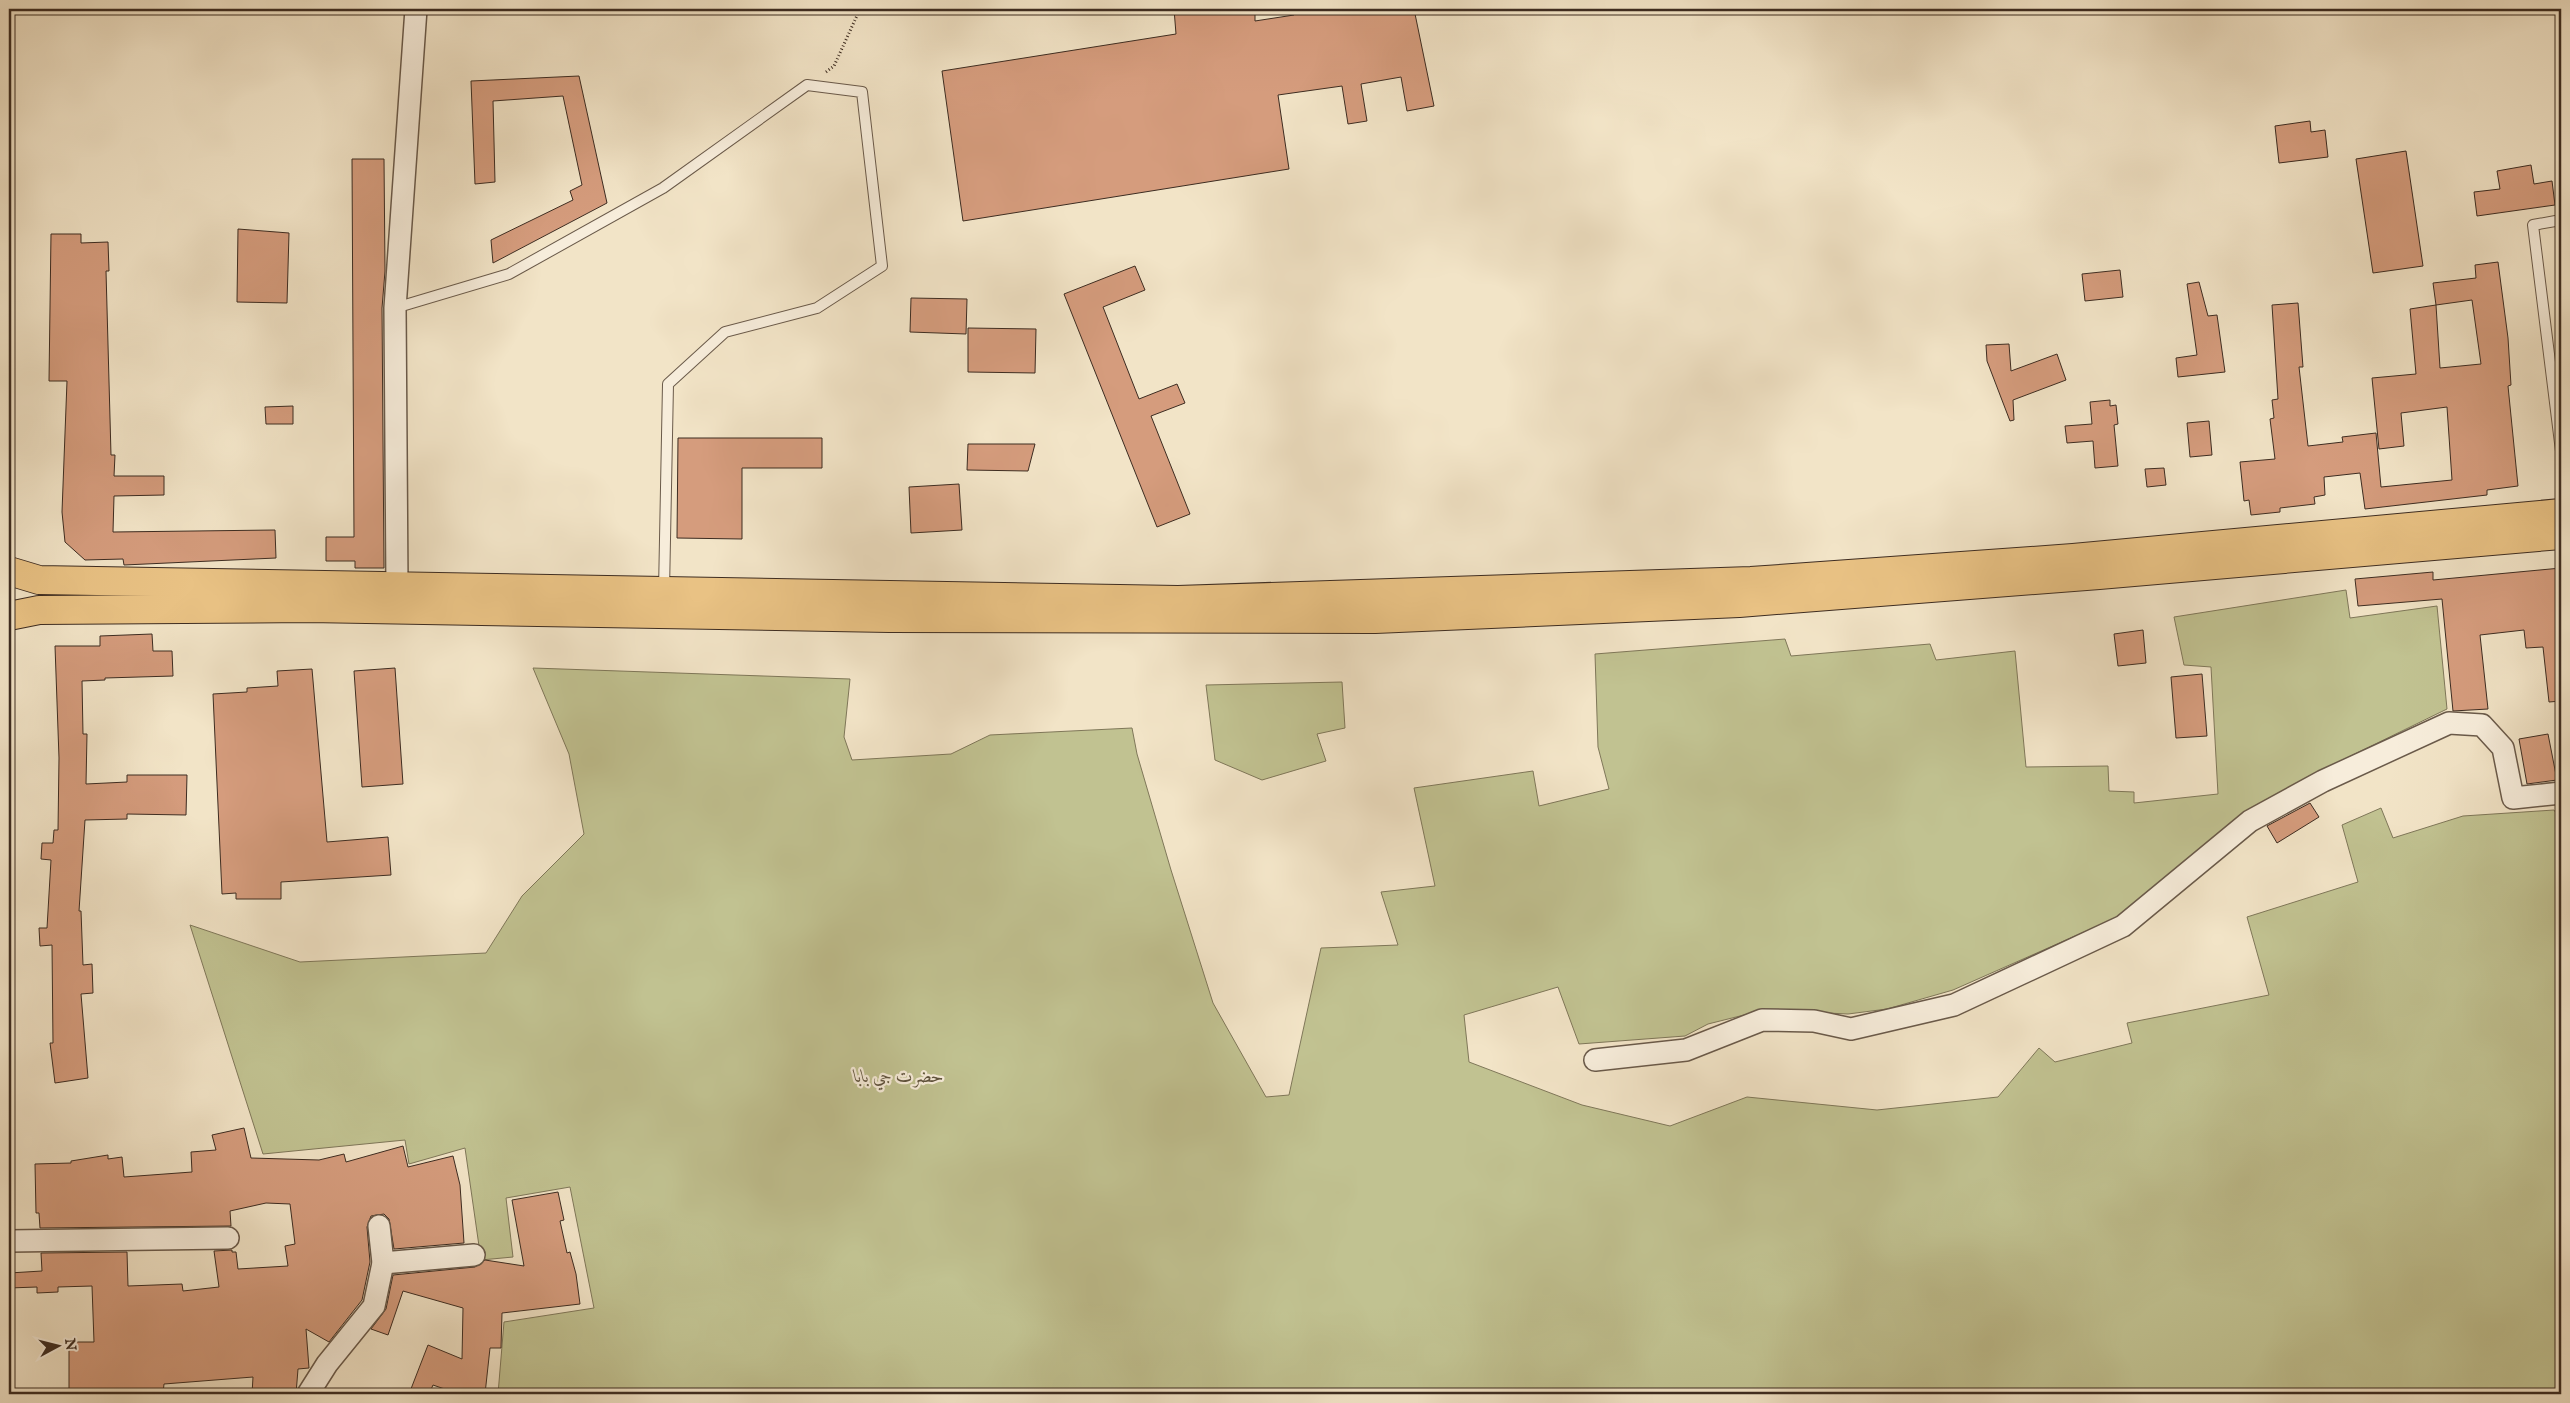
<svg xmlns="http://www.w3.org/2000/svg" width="2570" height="1403" viewBox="0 0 2570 1403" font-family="'IM FELL English',Amiri,serif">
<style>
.green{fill:#c1c291;stroke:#7f7759}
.building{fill:#d59c7d;stroke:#3d2c21;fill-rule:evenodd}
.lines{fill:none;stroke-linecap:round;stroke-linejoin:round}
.service-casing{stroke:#6a5a4a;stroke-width:12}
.minor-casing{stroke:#6a5a4a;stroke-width:24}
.primary-casing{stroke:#3d2c21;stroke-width:30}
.path{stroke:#3d2c21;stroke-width:3;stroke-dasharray:1 2.5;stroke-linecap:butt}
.service{stroke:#f7eddb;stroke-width:10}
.minor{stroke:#f7eddb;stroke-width:21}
.primary{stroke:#e9c284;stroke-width:28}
.labels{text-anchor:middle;stroke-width:4.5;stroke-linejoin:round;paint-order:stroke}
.park-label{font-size:18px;font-style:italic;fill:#5e523d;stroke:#f7eddb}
</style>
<rect width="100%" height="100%" fill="#f2e4c7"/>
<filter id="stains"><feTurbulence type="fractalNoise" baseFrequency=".004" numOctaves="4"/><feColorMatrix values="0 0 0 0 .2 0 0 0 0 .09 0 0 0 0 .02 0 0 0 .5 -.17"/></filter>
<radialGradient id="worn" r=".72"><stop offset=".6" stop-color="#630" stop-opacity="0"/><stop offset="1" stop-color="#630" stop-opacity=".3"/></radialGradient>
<g class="green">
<path d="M2346,590L2350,618L2437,606L2447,709L2320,771L2242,814L2116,918L1953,990L1887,1009L1848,1014L1764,1010L1708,1024L1685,1036L1579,1044L1558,987L1464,1015L1469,1062L1582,1105L1670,1126L1747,1097L1877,1110L1998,1097L2039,1048L2055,1062L2132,1043L2127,1023L2269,995L2247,917L2358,882L2342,825L2381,808L2393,838L2463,816L2554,810L2561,821V1394H498L504,1322L594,1308L570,1187L506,1198L513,1257L481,1260L465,1148L409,1164L405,1140L263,1154L190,925L300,962L486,953L522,896L584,834L569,754L533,668L850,679L844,737L852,760L951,754L990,735L1132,728L1137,754L1171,870L1213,1003L1266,1097L1289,1095L1321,948L1398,945L1381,892L1435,886L1414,788L1533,771L1539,806L1609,789L1598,747L1595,654L1785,639L1791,656L1930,644L1936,660L2015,651L2026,767L2108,766L2109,791L2134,792V803L2218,794L2211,667L2184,665L2174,617Z"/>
<path d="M1342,682L1345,728L1317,734L1326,761L1262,780L1215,760L1206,685Z"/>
</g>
<g class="building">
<path d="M1174,9H1255V21L1294,15L1293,9H1414L1434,106L1407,111L1401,77L1361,84L1367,121L1348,124L1342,86L1278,95L1289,169L963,221L942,71L1176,34Z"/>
<path d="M579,76L607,203L493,263L491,240L573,200L570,191L582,185L563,96L493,101L495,182L475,184L471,81Z"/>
<path d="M2310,121L2311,132L2325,130L2328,157L2279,163L2275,126Z"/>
<path d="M2406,151L2423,266L2373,273L2356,159Z"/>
<path d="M352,159H384L385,271L382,308L384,568H355V561H326V537H354Z"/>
<path d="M2531,165L2534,184L2552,181L2555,205L2477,216L2474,192L2500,189L2497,171Z"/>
<path d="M238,229L289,233L287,303L237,302Z"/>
<path d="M51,234H81V243L108,242L109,271H106L111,455H115L114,476H164V495L114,496L113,532L275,530L276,558L124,565L123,559L85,560L65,542L62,512L67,381H49Z"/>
<path d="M2498,262L2508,338L2511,385L2508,386L2518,486L2487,490V495L2365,509L2360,473L2324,477L2325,495L2314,497L2315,504L2280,508V512L2251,515L2249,500L2244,501L2240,462L2275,459L2270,419L2274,418L2272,400L2278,399L2272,305L2298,303L2303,367H2299L2308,446L2343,442L2342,437L2376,433L2381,487L2452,480L2447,407L2401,413L2404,446L2379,449L2372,378L2416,374L2410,309L2436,305L2433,283L2476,278L2475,265ZM2472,300L2481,364L2440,368L2436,305Z"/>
<path d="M1135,266L1145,290L1103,307L1139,399L1177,384L1185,403L1151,416L1190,514L1157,527L1064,294Z"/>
<path d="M2120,270L2123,297L2085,301L2082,274Z"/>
<path d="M2199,282L2208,316L2217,315L2225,372L2178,377L2176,358L2197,355L2187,284Z"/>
<path d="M911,298L967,299L966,334L910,332Z"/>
<path d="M968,328L1036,329L1035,373L968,372Z"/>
<path d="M2009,344L2011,371L2057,354L2066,380L2013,400L2014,420L2010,421L1987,361L1986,345Z"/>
<path d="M2110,400V406L2116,405L2118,424L2114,425L2118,466L2095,468L2093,441L2067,443L2065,426L2092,424L2090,402Z"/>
<path d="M293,406V424H266L265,407Z"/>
<path d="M2209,421L2212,455L2190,457L2187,423Z"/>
<path d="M678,438H822V468H742V539L677,538Z"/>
<path d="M968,444H1035L1028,471L967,470Z"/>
<path d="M2164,468L2166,485L2147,487L2145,469Z"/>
<path d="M959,484L962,530L911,533L909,487Z"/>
<path d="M2561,568V701L2549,702L2543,647L2526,648L2524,630L2480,635L2488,709L2453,711L2442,599L2358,606L2355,579L2433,572V580Z"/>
<path d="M2143,630L2146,663L2118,666L2114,634Z"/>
<path d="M152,634L153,651H172L173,676L105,678V680L82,681L83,734H87L86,784L127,782V775H187L186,815L127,814V819L85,820L79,911H81L83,965L92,964L93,993L81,994L88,1078L55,1083L50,1043H53L52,945L40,946L39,928H47L51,860L41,859L42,843H53L54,830H58L59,758L55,646H100V636Z"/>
<path d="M395,668L403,784L362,787L354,671Z"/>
<path d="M312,669L327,842L388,837L391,875L281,882V899H236V893L222,894L213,694L247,692V688L278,686L277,671Z"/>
<path d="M2202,674L2207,736L2176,738L2171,677Z"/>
<path d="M2548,734L2557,780L2527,784L2519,739Z"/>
<path d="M2310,803L2319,817L2277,843L2267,826Z"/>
<path d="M244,1128L251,1158L319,1160L344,1154L346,1162L403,1146L408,1167L453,1156L460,1185L464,1243L394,1249L389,1219L384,1214L371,1216L367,1227L370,1262L362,1300L329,1342L306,1329L309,1368L298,1369L296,1394H252L253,1377L164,1384L163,1394H69V1342H94L92,1286L58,1287V1292L37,1293V1287L9,1288V1273L42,1271L41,1253L127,1252L128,1286L182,1284L183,1291L219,1287L214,1251L232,1250V1252H236L238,1269L288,1266L285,1246L295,1244L290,1204L266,1203L230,1211L231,1226L40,1228L39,1213H36L35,1164L71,1163V1161L108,1155V1159L122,1157L124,1177L192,1172L191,1152L216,1150L212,1135Z"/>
<path d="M558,1192L564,1220L560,1221L567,1253L570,1252L576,1274L580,1304L502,1313L501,1348H490L485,1394H459L433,1385L429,1394H409L428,1345L462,1359L463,1308L403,1291L388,1335L371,1329L386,1309L393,1275L475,1267L485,1260L524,1266L512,1200Z"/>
</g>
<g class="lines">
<g class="service-casing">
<g id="service">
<path d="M2561,220L2533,225L2561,451"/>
<path d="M395,308L509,274L663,188L807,85L862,92L882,266L817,308L725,332L668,384L664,591"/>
</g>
</g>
<g class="minor-casing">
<g id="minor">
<path d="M397,586L395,308L416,9"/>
<path d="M1595,1060L1686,1050L1762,1020L1814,1021L1851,1029L1954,1005L2123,926L2250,821L2323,781L2449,723L2482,725L2503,748L2513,798L2561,793"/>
<path d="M9,1241L228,1238"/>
<path d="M383,1263L474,1255"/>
<path d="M308,1394L327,1364L374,1306L383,1263L379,1226"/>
</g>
</g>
<g class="primary-casing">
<g id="primary">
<path d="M9,571L39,580L1178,600L1751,581L2073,558L2561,513"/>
<path d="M9,616L39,610L309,608L889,618L1375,619L1739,603L2099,575L2561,535"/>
</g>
</g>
<path class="path" d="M826,72L834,66L860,9"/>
<use href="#service" class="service"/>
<use href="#minor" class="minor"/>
<use href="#primary" class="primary"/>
</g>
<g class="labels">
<g class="park-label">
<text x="899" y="1082">حضرت جي بابا</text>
</g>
</g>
<rect width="2570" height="1403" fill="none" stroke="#f2e4c7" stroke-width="30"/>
<rect x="10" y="10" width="2550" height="1383" fill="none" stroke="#3d2c21" stroke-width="2.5"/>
<rect x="15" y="15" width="2540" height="1373" fill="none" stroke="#3d2c21"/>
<g transform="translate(58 1346) rotate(83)" stroke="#f7eddb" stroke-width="4" paint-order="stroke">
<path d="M0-4L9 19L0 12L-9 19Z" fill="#3d2c21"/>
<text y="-8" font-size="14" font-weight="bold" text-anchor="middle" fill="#3d2c21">N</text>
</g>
<rect width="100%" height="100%" filter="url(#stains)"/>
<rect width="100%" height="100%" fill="url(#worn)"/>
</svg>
